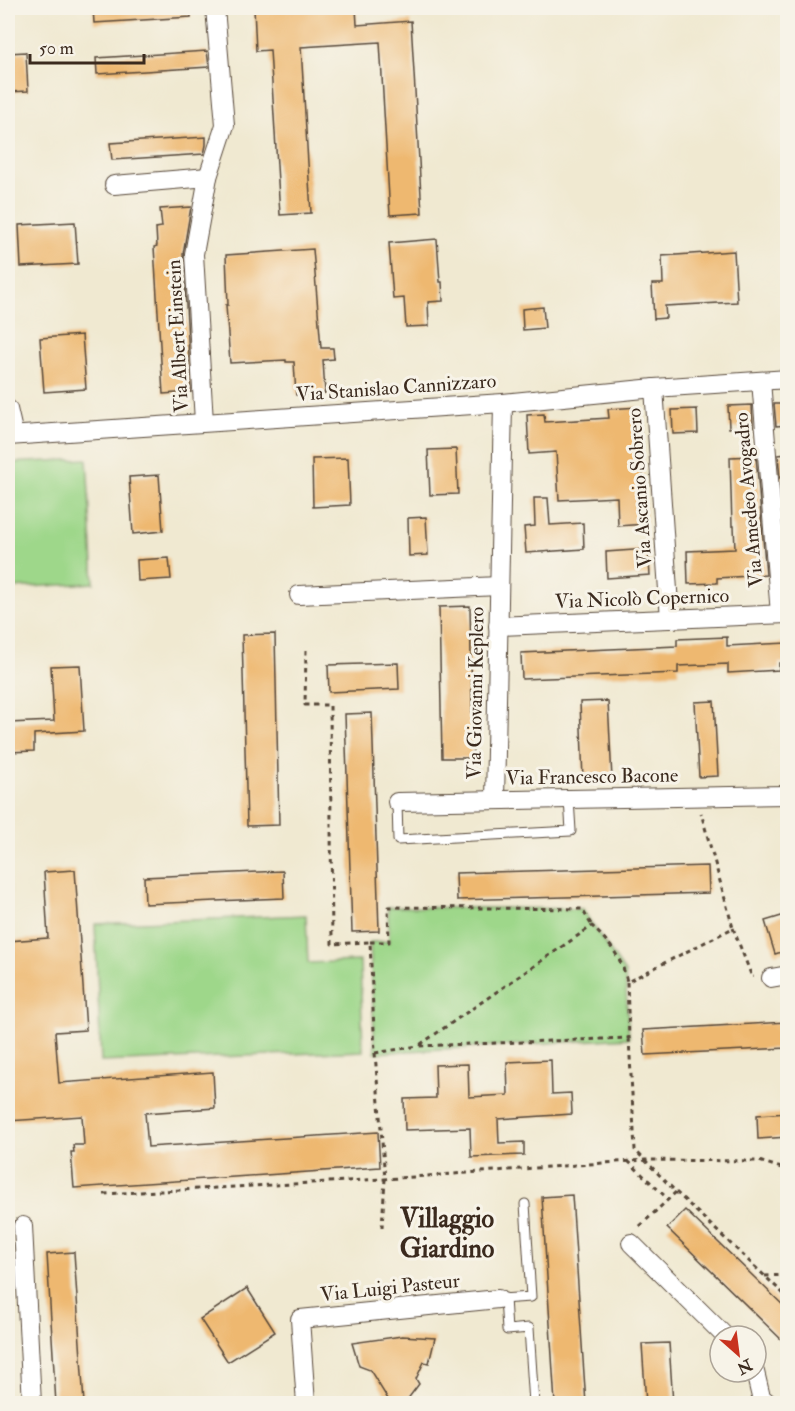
<svg xmlns="http://www.w3.org/2000/svg" width="795" height="1411" viewBox="0 0 795 1411" font-family="'IM FELL Double Pica',serif">
<style>
.green{fill:#9ed78a;stroke:#6c8054;stroke-width:1.5}
.building{fill:#eeb870}
.lines{fill:none;stroke-linecap:round;stroke-linejoin:round}
.service-casing{stroke:#564739;stroke-width:11}
.minor-casing{stroke:#564739;stroke-width:20}
.path{stroke:#564739;stroke-width:3;stroke-dasharray:4.5 4.5;stroke-linecap:butt}
.service{stroke:#fff;stroke-width:9}
.minor{stroke:#fff;stroke-width:18}
.labels{text-anchor:middle;stroke-width:6;stroke-linejoin:round;paint-order:stroke}
.street-label{font-size:20px;fill:#3b2a1e;stroke:#f7f3e8}
.district-label{font-size:26px;font-weight:bold;fill:#3b2a1e;stroke:#f7f3e8}
</style>
<rect width="100%" height="100%" fill="#f7f3e8"/>
<filter id="ink" filterUnits="userSpaceOnUse"><feTurbulence type="fractalNoise" baseFrequency=".0167" numOctaves="2"/><feDisplacementMap in="SourceGraphic" scale="12" xChannelSelector="R" yChannelSelector="G"/><feConvolveMatrix kernelMatrix="1 2 1 2 8 2 1 2 1" color-interpolation-filters="sRGB"/></filter>
<filter id="wash" filterUnits="userSpaceOnUse"><feTurbulence type="fractalNoise" baseFrequency=".008" numOctaves="4" result="noise"/><feDisplacementMap in="SourceGraphic" scale="24" xChannelSelector="R" yChannelSelector="G"/><feGaussianBlur stdDeviation="1.35" result="paint"/><feColorMatrix in="noise" values="0 0 0 0 0 0 0 0 0 0 0 0 0 0 0 0 0 1.4 0 .05"/><feComposite in="paint" operator="in"/></filter>
<g filter="url(#wash)">
<rect width="100%" height="100%" fill="#f0e9d1"/>
<g class="green">
<path d="M87,459L94,583L13,588L8,463Z"/>
<path d="M388,907L582,909L625,973L629,1038L375,1053L370,942L389,941Z"/>
<path d="M306,915L308,963L360,961L363,1051L101,1062L95,924Z"/>
</g>
<g id="blocks">
<g class="building">
<path d="M93,8H191V17L94,23Z"/>
<path d="M254,8H356L357,25L411,21L422,213L390,215L380,42L301,47L311,213L280,215L270,50L256,51Z"/>
<path d="M207,51L209,67L97,74L96,58Z"/>
<path d="M26,52L28,91L8,92V53Z"/>
<path d="M206,137V145L204,154L112,160L110,143Z"/>
<path d="M191,207L183,254L191,392L163,394L154,247L157,246L156,228L162,227L160,209Z"/>
<path d="M75,222L78,264L21,267L19,225Z"/>
<path d="M437,239L440,282H442L443,301L428,302L429,326L406,327L404,298L393,299L389,243Z"/>
<path d="M313,249L321,348H333L334,359L323,360L325,393L296,395L294,362H286V360L230,363L226,305H228L226,255Z"/>
<path d="M734,251L737,302L665,306L666,318L654,319L652,284H663L662,256Z"/>
<path d="M543,307L545,328L523,330L522,309Z"/>
<path d="M82,335L86,389L44,392L40,338Z"/>
<path d="M774,404H788V425L776,426Z"/>
<path d="M752,405L753,427L729,428L728,406Z"/>
<path d="M639,407L646,524L618,526L617,497L559,500L556,452L529,454L527,415L544,414L545,422L609,418L608,409Z"/>
<path d="M697,409L698,433L673,434L672,410Z"/>
<path d="M456,449L458,494L430,495L428,450Z"/>
<path d="M788,454V478H780L778,455Z"/>
<path d="M756,456L766,575L717,578V583L688,584L687,551L735,549L734,526H732L730,457Z"/>
<path d="M348,458L350,505L313,507L312,459Z"/>
<path d="M159,475L163,531L133,534L129,477Z"/>
<path d="M534,498H548L550,525L583,523L584,549L526,553L524,527L535,526Z"/>
<path d="M426,517L428,555L409,556L408,518Z"/>
<path d="M648,549L650,575L607,578L606,552Z"/>
<path d="M169,558L171,579L138,581L137,560Z"/>
<path d="M470,606L473,758H442L439,607Z"/>
<path d="M275,634L279,825L247,826L242,635Z"/>
<path d="M727,637V646L788,643V663H779V670L728,673V664L678,666V673L522,679L521,653L677,646V639Z"/>
<path d="M398,663L399,689L329,692L328,665Z"/>
<path d="M80,665L84,731L34,734V751L8,752V723L54,721L51,666Z"/>
<path d="M608,701L612,779L583,780L580,702Z"/>
<path d="M714,701L718,776L699,777L695,702Z"/>
<path d="M372,713L379,931L352,932L345,714Z"/>
<path d="M708,866L709,893L457,900L456,873Z"/>
<path d="M75,870L86,1030L55,1032L59,1083L213,1072L215,1108L145,1113L148,1147L378,1132L380,1167L74,1188L71,1152H74L73,1145H84L82,1116L8,1121V941L48,938L44,872Z"/>
<path d="M283,871L284,898L145,904L144,877Z"/>
<path d="M788,914V950L775,954L765,921Z"/>
<path d="M788,1022V1048L645,1055L643,1030Z"/>
<path d="M551,1060L552,1094L571,1093L572,1114L498,1119L499,1143L524,1142V1155L471,1157L470,1128L405,1130L404,1099L436,1098L435,1065L468,1064L469,1097L508,1095L507,1062Z"/>
<path d="M788,1113V1137L758,1139L757,1115Z"/>
<path d="M572,1195L586,1404H555L542,1197Z"/>
<path d="M685,1210L788,1310V1346L667,1228Z"/>
<path d="M74,1252L84,1404H56L47,1254Z"/>
<path d="M247,1288L275,1332L228,1362L200,1319Z"/>
<path d="M402,1336L435,1338L429,1363L424,1362L416,1379L419,1384L404,1404H391L370,1370L359,1366L352,1343Z"/>
<path d="M669,1343L673,1404H646L642,1344Z"/>
</g>
</g>
</g>
<g filter="url(#ink)">
<use href="#blocks" fill-opacity="0" stroke="#564739" stroke-width="1.5"/>
<g class="lines">
<g class="service-casing">
<g id="service">
<path d="M397,802L398,840L571,831L569,799"/>
<path d="M505,1298L507,1330L529,1328L534,1404"/>
<path d="M500,1299L531,1297L525,1204"/>
</g>
</g>
<g class="minor-casing">
<g id="minor">
<path d="M114,185L208,177"/>
<path d="M761,381L780,614"/>
<path d="M654,388L670,619"/>
<path d="M8,409L14,435"/>
<path d="M204,422L194,254L208,177L225,125L215,8"/>
<path d="M8,436L503,403L654,388L788,379"/>
<path d="M299,595L499,586"/>
<path d="M498,626L788,614"/>
<path d="M495,800L503,403"/>
<path d="M397,802L788,795"/>
<path d="M771,978L788,975"/>
<path d="M23,1226L32,1404"/>
<path d="M631,1243L725,1336"/>
<path d="M755,1372L761,1397L769,1404"/>
<path d="M306,1404L300,1319L498,1299"/>
</g>
</g>
<g class="path">
<path d="M306,650L305,705H330L332,944L370,942L375,1053L418,1046"/>
<path d="M733,928L752,977H754"/>
<path d="M370,942H389L388,907L582,909L592,926"/>
<path d="M627,982L629,1038L418,1046L592,926C609,943 622,957 627,982L733,928L701,813"/>
<path d="M629,1038L635,1150L676,1192L638,1228"/>
<path d="M375,1053L385,1179L382,1227"/>
<path d="M628,1161L668,1199"/>
<path d="M676,1192L788,1298"/>
<path d="M104,1194L385,1179L645,1160L759,1161L788,1170"/>
<path d="M765,1276L788,1275"/>
</g>
<use href="#service" class="service"/>
<use href="#minor" class="minor"/>
</g>
</g>
<g class="labels">
<g class="street-label">
<text transform="translate(177 336) rotate(-93)" y="7">Via Albert Einstein</text>
<text transform="translate(396 387) rotate(-4)" y="7">Via Stanislao Cannizzaro</text>
<text transform="translate(639 488) rotate(-94)" y="7">Via Ascanio Sobrero</text>
<text transform="translate(748 500) rotate(-95)" y="7">Via Amedeo Avogadro</text>
<text transform="translate(642 598) rotate(-2)" y="7">Via Nicolò Copernico</text>
<text transform="translate(475 693) rotate(-89)" y="7">Via Giovanni Keplero</text>
<text transform="translate(592 776) rotate(-1)" y="7">Via Francesco Bacone</text>
<text transform="translate(390 1287) rotate(-6)" y="7">Via Luigi Pasteur</text>
</g>
<g class="district-label">
<text x="447" y="1227">Villaggio<tspan x="447" dy="30">Giardino</tspan></text>
</g>
</g>
<rect width="795" height="1411" fill="none" stroke="#f7f3e8" stroke-width="30"/>
<g transform="translate(738 1354) rotate(152)"><circle r="28" fill="#f7f3e8" stroke="#aca397" stroke-width="1.5"/>
<path d="M0-4.5L10 22L0 15L-10 22Z" fill="#c8321e"/>
<text y="-9" font-size="16" font-weight="bold" text-anchor="middle" fill="#3b2a1e">N</text>
</g>
<path d="M30 54v9h114v-9" fill="none" stroke="#3b2a1e" stroke-width="3"/>
<text x="39" y="54" font-size="18" fill="#3b2a1e" stroke="#f7f3e8" stroke-width="4.5" paint-order="stroke">50 m</text>
</svg>
